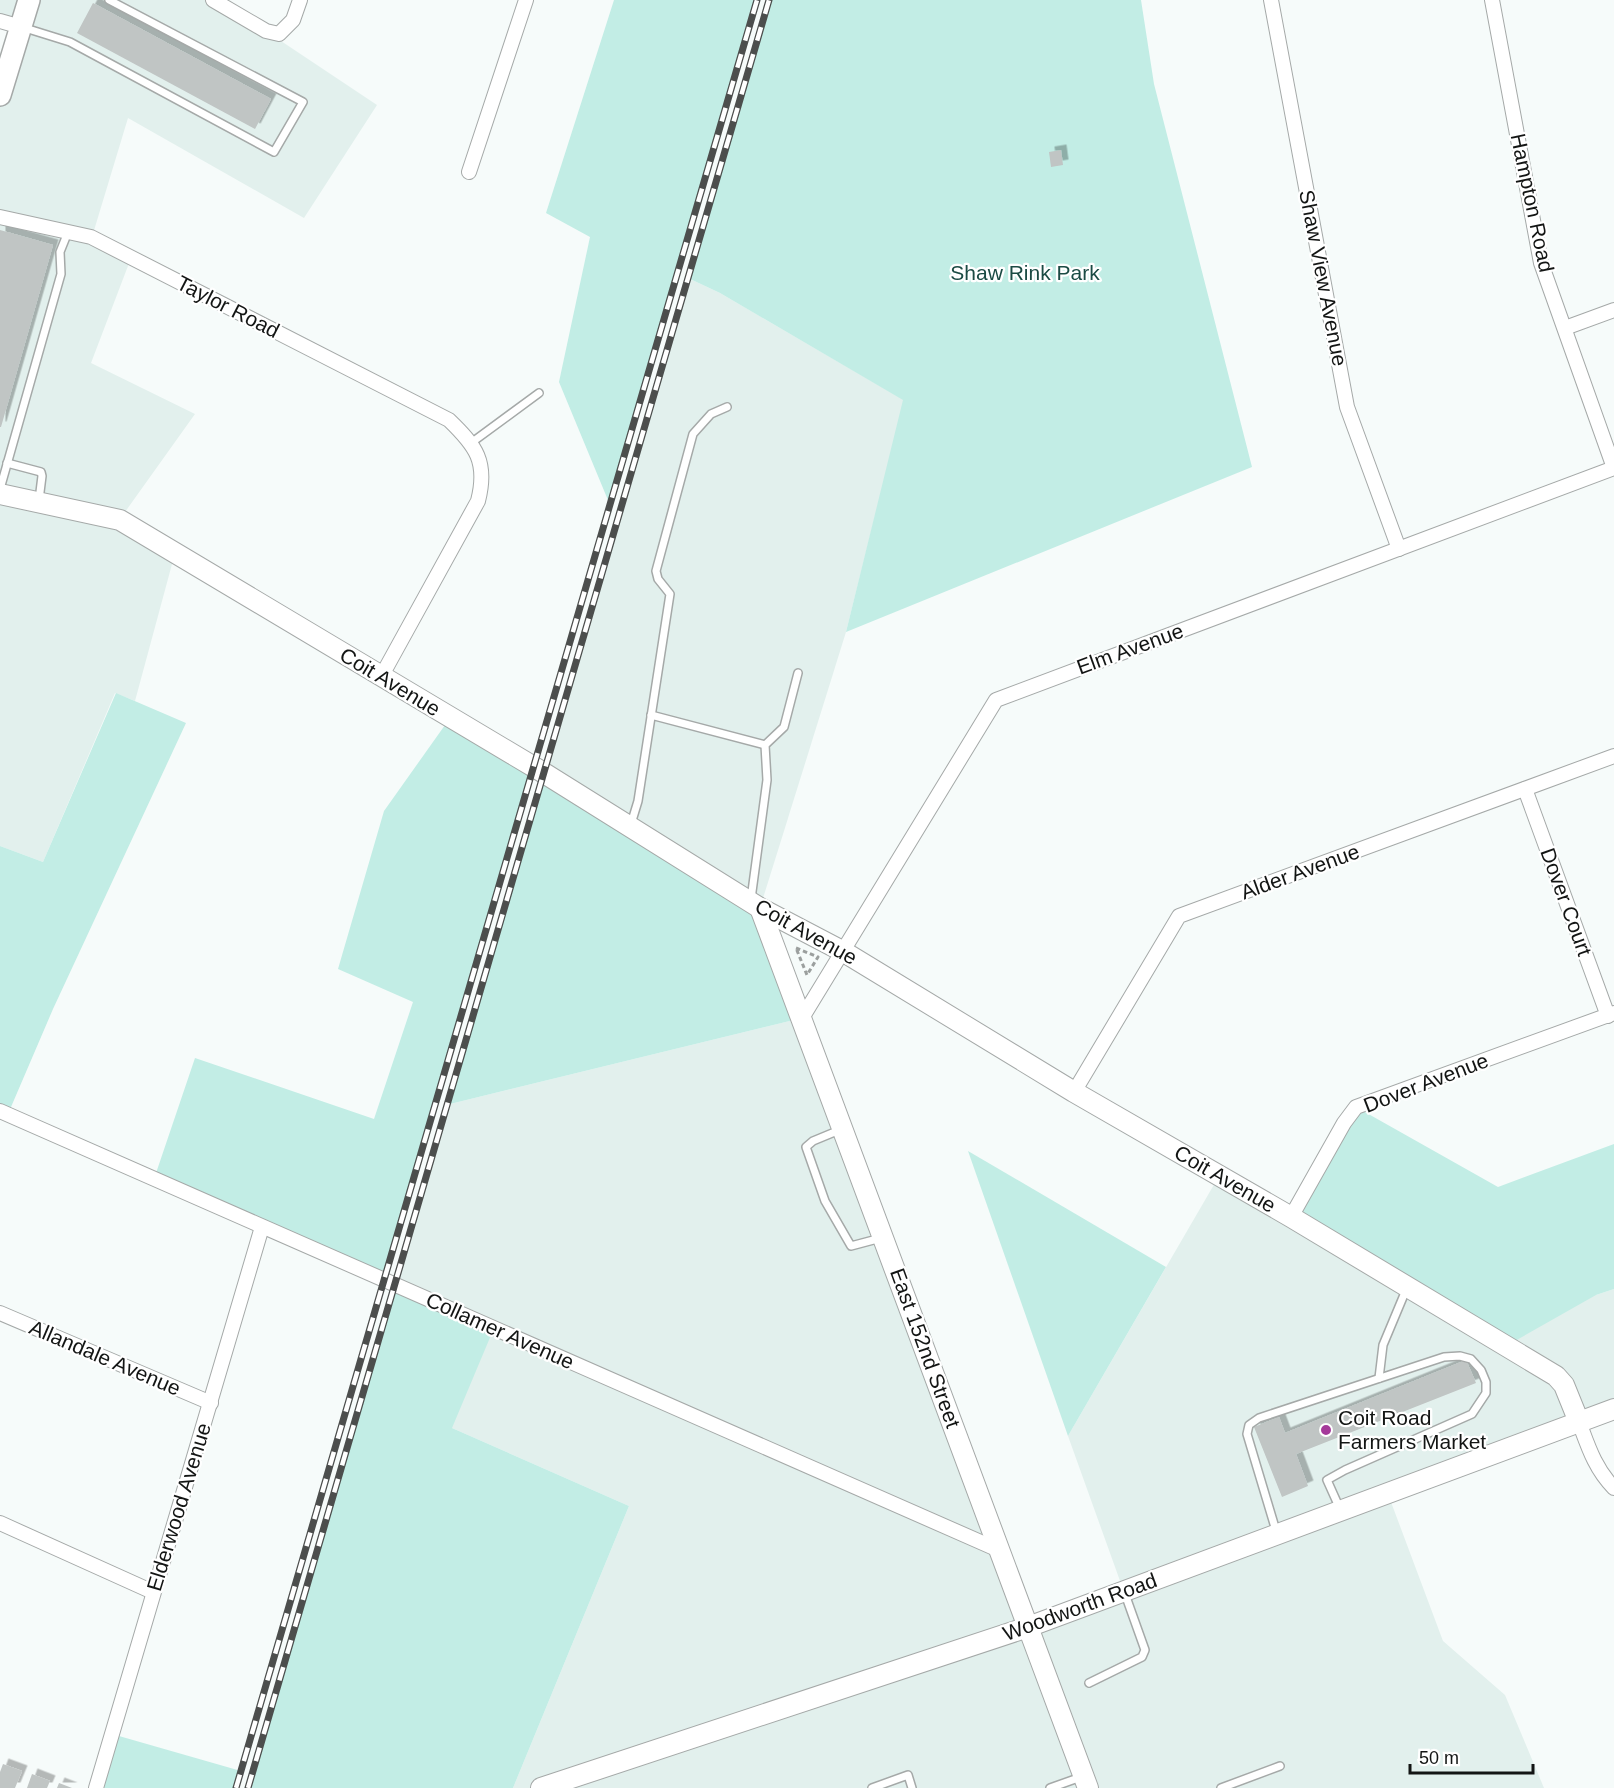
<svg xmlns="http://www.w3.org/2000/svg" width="1614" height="1788" viewBox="0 0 1614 1788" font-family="Helvetica,sans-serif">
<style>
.built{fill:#e2f0ed}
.green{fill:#c2ede5}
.building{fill:#c0c5c4;filter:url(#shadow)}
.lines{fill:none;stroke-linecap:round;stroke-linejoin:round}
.lane-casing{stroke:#a5a9a8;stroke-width:10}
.street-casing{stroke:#a5a9a8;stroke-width:16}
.secondary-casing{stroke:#a5a9a8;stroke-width:22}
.primary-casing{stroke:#a5a9a8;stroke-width:24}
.path{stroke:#9b9f9e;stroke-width:3;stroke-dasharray:4.5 3;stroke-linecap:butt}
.lane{stroke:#fff;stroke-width:7}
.street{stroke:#fff;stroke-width:14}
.secondary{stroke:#fff;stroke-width:20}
.primary{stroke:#fff;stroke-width:21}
.rail-casing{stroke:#4c4e4d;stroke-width:7}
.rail{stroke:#fff;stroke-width:4.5;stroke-dasharray:14;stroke-linecap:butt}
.poi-dot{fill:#a5399a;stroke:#fff;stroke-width:2}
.labels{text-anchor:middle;stroke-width:4.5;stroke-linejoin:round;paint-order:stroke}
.street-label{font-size:21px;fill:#131514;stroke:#fff}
.park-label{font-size:21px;fill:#1b4b44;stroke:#fff}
.poi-label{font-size:21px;fill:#131514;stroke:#fff;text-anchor:start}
</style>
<defs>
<filter id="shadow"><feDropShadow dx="5.5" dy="-5.5" stdDeviation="0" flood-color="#0004"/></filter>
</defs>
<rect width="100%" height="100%" fill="#f6fbfa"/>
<g class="built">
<path d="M0,0H226L266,31L377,105L304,218L128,118L92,237L131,258L91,363L195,414L120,519L175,553L135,701L115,693L43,862L0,846V95L20,27L0,21Z"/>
<path d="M688,278L720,293L904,400L846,632L760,908L544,773Z"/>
<path d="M802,1018L1028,1627L1124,1592L1068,1436L1219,1176L1291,1217L1596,1295L1614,1289V1410L1388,1494L1443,1641L1505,1695L1544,1788H513L629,1506L452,1428L396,1285L399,1267L446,1105Z"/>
</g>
<g class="green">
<path d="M614,0H757L610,505L559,382L590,237L546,213Z"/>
<path d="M769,0H1141L1154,84L1252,467L846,632L903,400L720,293L688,278Z"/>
<path d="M116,693L186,723L53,1009L8,1114L0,1111V846L43,862Z"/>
<path d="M450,718L531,766L525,796L384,1280L154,1179L195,1058L374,1119L413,1002L338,969L384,811Z"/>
<path d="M544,773L760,908L802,1018L446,1105Z"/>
<path d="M1356,1107L1498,1187L1614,1144V1289L1596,1295L1506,1346L1291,1217Z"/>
<path d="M968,1151L1166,1267L1068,1436Z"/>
<path d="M396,1285L494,1328L452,1428L629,1506L513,1788H248L387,1309Z"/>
<path d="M112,1734L241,1771L236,1788H96Z"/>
</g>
<g class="building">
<path d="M93,3L271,99L255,129L77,33Z"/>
<path d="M1061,150L1063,165L1051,167L1049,152Z"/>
<path d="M0,230L53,245L1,427H0Z"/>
<path d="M1466,1360L1476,1383L1296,1454L1308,1486L1282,1497L1254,1427L1279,1417L1285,1433Z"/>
<path d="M3,1764L22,1771L15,1788H0V1772Z"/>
<path d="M32,1774L50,1781L47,1788H27Z"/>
<path d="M59,1783L72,1788H57Z"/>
</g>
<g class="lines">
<g class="lane-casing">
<g id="lane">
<path d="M25,28L70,42L274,152L303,102L109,0"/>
<path d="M471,443L539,393"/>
<path d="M7,463L41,472L42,476L39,500"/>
<path d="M0,489L61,274L60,252L68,232"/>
<path d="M651,715L765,745"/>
<path d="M631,824L638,801L670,594L658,579L656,571L693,434L711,414L727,407"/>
<path d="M751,899L767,780L765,745L784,727L798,673"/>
<path d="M842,1129L813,1141L806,1147L825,1201L851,1246L881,1238"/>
<path d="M1379,1378L1383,1345L1406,1290"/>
<path d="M1277,1534L1247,1434L1249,1425L1259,1418L1444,1357L1460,1356L1471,1359L1481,1370L1486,1382V1393L1472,1414L1345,1470L1327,1480L1340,1509"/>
<path d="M1089,1683L1142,1657L1145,1650L1125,1594"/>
<path d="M872,1788L908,1775L912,1788"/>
<path d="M1050,1788L1081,1777"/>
<path d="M1221,1788L1280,1766"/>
</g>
</g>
<g class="street-casing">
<g id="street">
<path d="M213,0L266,31L279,34L293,20L300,0"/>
<path d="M1271,0L1347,407L1399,549"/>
<path d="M1492,0L1541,263L1614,468"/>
<path d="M0,21L21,27"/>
<path d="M469,172L526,0"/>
<path d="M0,217L91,237L449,420C476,446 488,462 478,501L381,677"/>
<path d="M1565,328L1614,310"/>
<path d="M1525,789L1608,1016"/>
<path d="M802,1018L996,700L1614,468"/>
<path d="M1074,1092L1179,916L1614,756"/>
<path d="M0,1111L1001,1551"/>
<path d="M1291,1217L1344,1123L1356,1107L1614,1013"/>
<path d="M0,1313L211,1403"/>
<path d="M1579,1422C1588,1446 1595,1469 1614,1488"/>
<path d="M0,1523L153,1592"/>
<path d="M96,1788L262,1227"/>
</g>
</g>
<g class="secondary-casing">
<g id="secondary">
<path d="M0,494L120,520L544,773L760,908L844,952L1074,1092L1291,1217L1556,1376L1564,1385L1579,1422"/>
<path d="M760,908L1088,1788"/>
<path d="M541,1788L1028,1627L1614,1409"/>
</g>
</g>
<g class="primary-casing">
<path id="primary" d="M0,95L29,0"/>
</g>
<path class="path" d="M796,948L818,957L807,975Z"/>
<use href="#lane" class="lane"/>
<use href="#street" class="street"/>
<use href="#secondary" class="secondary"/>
<use href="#primary" class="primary"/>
<g class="rail-casing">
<g id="rail">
<path d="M236,1788L757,0"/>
<path d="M248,1788L769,0"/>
</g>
</g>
<use href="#rail" class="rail"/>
</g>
<circle class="poi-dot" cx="1326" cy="1430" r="6"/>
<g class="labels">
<g class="street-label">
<text transform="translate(1532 203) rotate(78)" y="7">Hampton Road</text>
<text transform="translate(1323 278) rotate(79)" y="7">Shaw View Avenue</text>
<text transform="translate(228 307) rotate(27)" y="7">Taylor Road</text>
<text transform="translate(1130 649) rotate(-20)" y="7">Elm Avenue</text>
<text transform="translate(390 682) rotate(31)" y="7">Coit Avenue</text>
<text transform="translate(1300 872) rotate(-20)" y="7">Alder Avenue</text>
<text transform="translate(1566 902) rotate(70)" y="7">Dover Court</text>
<text transform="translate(806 932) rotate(29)" y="7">Coit Avenue</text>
<text transform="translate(1426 1083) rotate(-21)" y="7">Dover Avenue</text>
<text transform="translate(1225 1179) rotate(30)" y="7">Coit Avenue</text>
<text transform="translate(500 1331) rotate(24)" y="7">Collamer Avenue</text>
<text transform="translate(925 1348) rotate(70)" y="7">East 152nd Street</text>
<text transform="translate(105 1358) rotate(23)" y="7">Allandale Avenue</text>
<text transform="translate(179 1507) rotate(-73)" y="7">Elderwood Avenue</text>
<text transform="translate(1080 1607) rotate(-20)" y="7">Woodworth Road</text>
</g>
<g class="park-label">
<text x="1025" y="280">Shaw Rink Park</text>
</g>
<g class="poi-label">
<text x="1338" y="1425">Coit Road<tspan x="1338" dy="24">Farmers Market</tspan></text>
</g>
</g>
<path d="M1410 1764v9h123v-9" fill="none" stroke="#131514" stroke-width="3"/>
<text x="1419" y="1764" font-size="18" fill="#131514" stroke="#ffffff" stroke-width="4.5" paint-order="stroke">50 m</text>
</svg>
